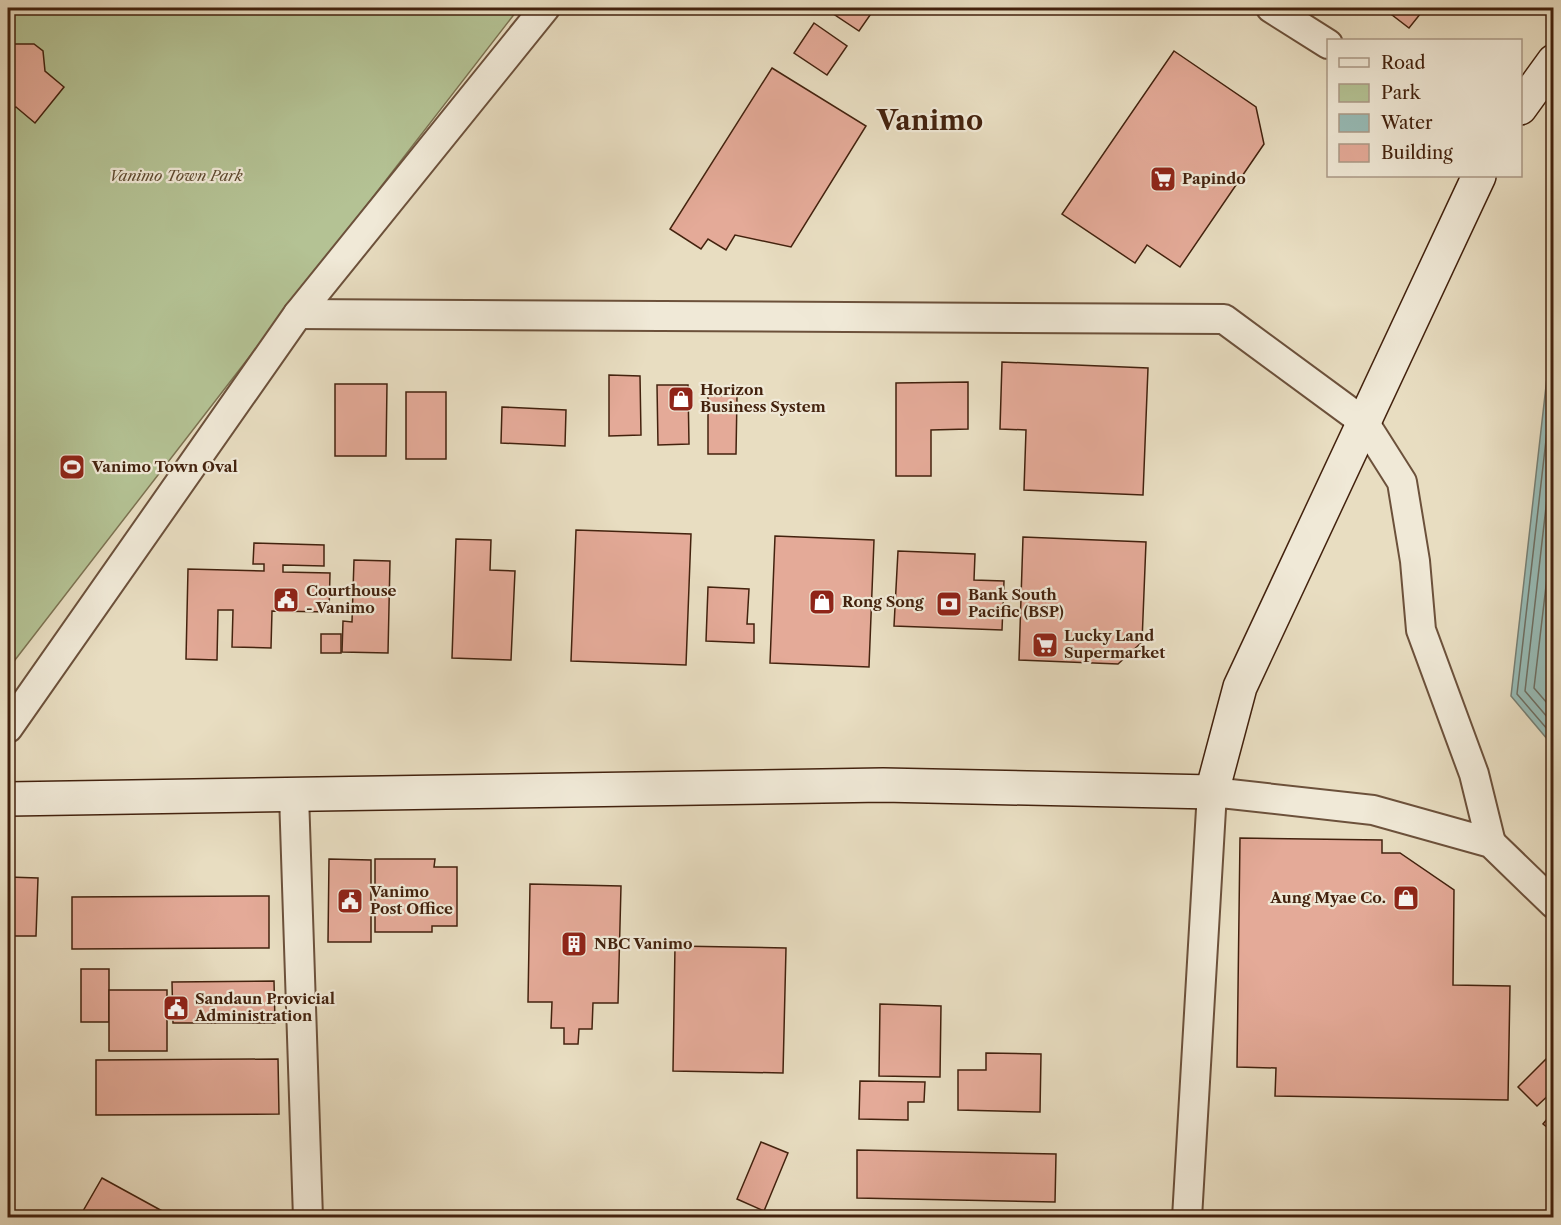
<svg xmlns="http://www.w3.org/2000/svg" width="1561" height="1225" viewBox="0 0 1561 1225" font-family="'Libre Caslon Text',serif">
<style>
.green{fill:#b4c294;stroke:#7c7251;stroke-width:1.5}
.water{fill:#97bbb6;stroke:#757e73;stroke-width:1.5}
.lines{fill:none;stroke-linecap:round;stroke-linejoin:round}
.shore{stroke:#6d6e62;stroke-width:1.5}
.building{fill:#e4aa98;stroke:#43220e;stroke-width:1.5}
.street-casing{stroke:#6c513b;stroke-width:32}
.secondary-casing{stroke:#43220e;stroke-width:36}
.street{stroke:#f0e9d7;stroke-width:28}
.secondary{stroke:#f0e9d7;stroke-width:33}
.labels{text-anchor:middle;stroke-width:4.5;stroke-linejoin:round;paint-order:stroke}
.park-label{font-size:15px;font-style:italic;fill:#5f4a30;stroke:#f0e9d7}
.poi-label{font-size:15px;font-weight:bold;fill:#43220e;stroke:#f0e9d7;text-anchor:start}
.town-label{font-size:27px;font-weight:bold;fill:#43220e;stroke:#f0e9d7}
</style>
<rect width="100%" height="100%" fill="#e8ddc1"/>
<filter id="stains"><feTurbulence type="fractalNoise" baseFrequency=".00333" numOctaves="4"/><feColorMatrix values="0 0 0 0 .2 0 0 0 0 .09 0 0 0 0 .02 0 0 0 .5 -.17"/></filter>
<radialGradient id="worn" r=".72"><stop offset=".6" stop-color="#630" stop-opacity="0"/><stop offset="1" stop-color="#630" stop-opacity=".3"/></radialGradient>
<path class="green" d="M8,8H519L8,669Z"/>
<path class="water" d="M1553,324V746L1511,696Z"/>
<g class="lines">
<g class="shore">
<path d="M1554,370L1517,694L1554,737"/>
<path d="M1554,437L1525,691L1554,725"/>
<path d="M1554,518L1534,688L1554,711"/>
</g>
</g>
<g class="building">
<path d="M828,8H875L859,31L826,9Z"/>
<path d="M1383,8H1425L1409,28Z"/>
<path d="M814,23L847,46L827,75L794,53Z"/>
<path d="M8,42L11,44H34L43,51L45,71L64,87L35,123L16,107L8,109Z"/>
<path d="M1174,51L1256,107L1264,144L1180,267L1147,245L1135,263L1062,214Z"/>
<path d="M772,68L866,126L791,247L735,235L726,250L708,239L701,249L670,229Z"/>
<path d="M1002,362L1148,368L1143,495L1024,490L1026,430L1000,429Z"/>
<path d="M609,375L640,376L641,435L609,436Z"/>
<path d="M968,382V429L931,430V476H896V383Z"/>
<path d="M335,384H387L386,456H335Z"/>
<path d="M657,385H688L689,444L658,445Z"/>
<rect x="406" y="392" width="40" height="67"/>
<path d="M708,396H737L736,454H708Z"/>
<path d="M502,407L566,410L565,446L501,443Z"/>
<path d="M576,530L691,534L686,665L571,661Z"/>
<path d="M775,536L874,540L869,667L770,663Z"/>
<path d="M1023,537L1146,542L1142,642L1118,664L1019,660Z"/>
<path d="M456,539L491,540L490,570L515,571L511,660L452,658Z"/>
<path d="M254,543L324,545V566L283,565V572L330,573L329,612L272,611L271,648L232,647L233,610H218L217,660L186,659L188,569L264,571V564H253Z"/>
<path d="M898,551L975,554L974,580L1004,581L1002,630L894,626Z"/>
<path d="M354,560L390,561L388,653L342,652L343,621L352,622Z"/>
<path d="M708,587L749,589L747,624H754V643L706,641Z"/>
<rect x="321" y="634" width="20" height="19"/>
<path d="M1240,838L1382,840V853H1400L1454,890L1453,985L1510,986L1508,1100L1275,1096L1276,1068L1237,1067Z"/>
<path d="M329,859L371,860V942H328Z"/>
<path d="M375,859H435L434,867H457V926H432V932H375Z"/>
<path d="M8,877L38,878L36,936H8Z"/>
<path d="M530,884L621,886L618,1003H593L592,1029H579L578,1044H564V1028H551L552,1002H528Z"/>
<path d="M269,896V948L72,949V897Z"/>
<path d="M675,946L786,948L783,1073L673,1071Z"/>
<rect x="81" y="969" width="28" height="53"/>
<path d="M274,981L275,1023H173L172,982Z"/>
<rect x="109" y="990" width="58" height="61"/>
<path d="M880,1004L941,1006L940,1077L879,1076Z"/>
<path d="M986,1053L1041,1054L1040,1112L958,1110V1070H986Z"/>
<path d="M1548,1057L1554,1062V1090L1537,1106L1518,1087Z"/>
<path d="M278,1059L279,1114L96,1115V1060Z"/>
<path d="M860,1081L925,1082L924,1102H908V1120L859,1119Z"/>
<path d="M1554,1111V1133L1543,1124Z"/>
<path d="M761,1142L788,1153L764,1211L737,1199Z"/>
<path d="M857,1150L1056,1154L1055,1202L857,1198Z"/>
<path d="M102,1178L175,1218H79Z"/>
</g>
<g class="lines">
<g class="street-casing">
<g id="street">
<path d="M1271,8L1328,44"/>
<path d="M298,314L1224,319L1364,422L1402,482L1415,561L1421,630L1474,774L1491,843"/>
<path d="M8,728L298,314L545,8"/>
<path d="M294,795L308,1218"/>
<path d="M1187,1218L1212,792L1373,810L1491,843L1554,904"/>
</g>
</g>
<g class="secondary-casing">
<g id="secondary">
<path d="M1520,108L1554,61"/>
<path d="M8,799L883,785L1212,792L1240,687L1479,176"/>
</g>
</g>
<use href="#street" class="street"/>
<use href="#secondary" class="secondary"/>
</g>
<defs>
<g id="supermarket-square" transform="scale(1.35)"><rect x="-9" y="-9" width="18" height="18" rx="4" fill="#8f2418" stroke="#f0e9d7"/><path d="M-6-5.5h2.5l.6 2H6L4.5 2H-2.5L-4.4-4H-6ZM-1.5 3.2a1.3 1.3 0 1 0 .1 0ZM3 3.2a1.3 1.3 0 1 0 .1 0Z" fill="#fff"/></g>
<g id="shop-square" transform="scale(1.35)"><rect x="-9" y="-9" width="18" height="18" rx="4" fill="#8f2418" stroke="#f0e9d7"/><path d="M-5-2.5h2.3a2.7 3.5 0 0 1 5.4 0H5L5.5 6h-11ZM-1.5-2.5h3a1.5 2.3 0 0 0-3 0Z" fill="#fff"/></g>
<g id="stadium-square" transform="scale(1.35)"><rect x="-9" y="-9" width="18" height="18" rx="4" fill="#8f2418" stroke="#f0e9d7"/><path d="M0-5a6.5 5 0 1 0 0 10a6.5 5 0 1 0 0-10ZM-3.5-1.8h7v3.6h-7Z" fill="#fff"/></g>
<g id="civic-square" transform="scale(1.35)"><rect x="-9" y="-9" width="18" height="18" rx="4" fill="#8f2418" stroke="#f0e9d7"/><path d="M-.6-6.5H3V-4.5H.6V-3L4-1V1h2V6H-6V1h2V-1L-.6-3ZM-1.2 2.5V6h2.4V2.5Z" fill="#fff"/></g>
<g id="bank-square" transform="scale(1.35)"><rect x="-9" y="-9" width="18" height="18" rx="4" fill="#8f2418" stroke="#f0e9d7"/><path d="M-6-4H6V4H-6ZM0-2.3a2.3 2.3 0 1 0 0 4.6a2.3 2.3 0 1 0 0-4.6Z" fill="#fff"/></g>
<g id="building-square" transform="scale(1.35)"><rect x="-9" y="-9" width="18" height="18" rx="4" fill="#8f2418" stroke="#f0e9d7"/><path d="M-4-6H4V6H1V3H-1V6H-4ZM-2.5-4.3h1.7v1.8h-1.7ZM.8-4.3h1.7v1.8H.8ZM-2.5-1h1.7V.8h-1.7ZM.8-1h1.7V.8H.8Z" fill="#fff"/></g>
</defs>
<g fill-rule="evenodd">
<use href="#supermarket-square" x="1163" y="179"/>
<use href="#shop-square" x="681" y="399"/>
<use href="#stadium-square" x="72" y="467"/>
<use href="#civic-square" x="286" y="600"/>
<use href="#shop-square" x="822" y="602"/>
<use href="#bank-square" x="949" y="604"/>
<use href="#supermarket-square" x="1045" y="645"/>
<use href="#shop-square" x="1406" y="898"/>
<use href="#civic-square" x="350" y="901"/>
<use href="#building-square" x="574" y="944"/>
<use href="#civic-square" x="176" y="1008"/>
</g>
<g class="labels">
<g class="park-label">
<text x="176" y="181">Vanimo Town Park</text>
</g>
<g class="poi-label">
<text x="1182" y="184">Papindo</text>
<text x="700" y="395">Horizon<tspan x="700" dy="17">Business System</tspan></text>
<text x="92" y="472">Vanimo Town Oval</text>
<text x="306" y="596">Courthouse<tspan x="306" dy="17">- Vanimo</tspan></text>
<text x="968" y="600">Bank South<tspan x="968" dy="17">Pacific (BSP)</tspan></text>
<text x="842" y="607">Rong Song</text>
<text x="1064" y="641">Lucky Land<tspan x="1064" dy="17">Supermarket</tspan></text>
<text x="370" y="897">Vanimo<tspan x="370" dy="17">Post Office</tspan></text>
<text x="1386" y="903" text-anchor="end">Aung Myae Co.</text>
<text x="594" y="949">NBC Vanimo</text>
<text x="195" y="1004">Sandaun Provicial<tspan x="195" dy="17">Administration</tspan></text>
</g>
<g class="town-label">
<text x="930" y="130">Vanimo</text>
</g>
</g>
<rect width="1561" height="1225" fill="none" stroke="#e8ddc1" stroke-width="30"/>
<rect x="9" y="9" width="1543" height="1207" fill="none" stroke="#43220e" stroke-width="3"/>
<rect x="15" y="15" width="1531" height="1195" fill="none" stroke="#43220e" stroke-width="1.5"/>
<rect x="1327" y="39" width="195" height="138" fill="#f0e9d7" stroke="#ab9987" stroke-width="1.5"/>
<rect x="1339" y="58" width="30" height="9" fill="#f0e9d7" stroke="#ab9987" stroke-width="1.5"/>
<text x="1381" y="69" font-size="18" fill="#43220e">Road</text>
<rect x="1339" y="84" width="30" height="18" fill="#b4c294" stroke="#ab9987" stroke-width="1.5"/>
<text x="1381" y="99" font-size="18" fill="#43220e">Park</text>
<rect x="1339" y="114" width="30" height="18" fill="#97bbb6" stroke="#ab9987" stroke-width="1.5"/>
<text x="1381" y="129" font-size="18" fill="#43220e">Water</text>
<rect x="1339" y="144" width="30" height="18" fill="#e4aa98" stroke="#ab9987" stroke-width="1.5"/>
<text x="1381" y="159" font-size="18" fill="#43220e">Building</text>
<rect width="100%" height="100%" filter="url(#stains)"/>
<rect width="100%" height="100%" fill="url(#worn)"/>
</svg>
